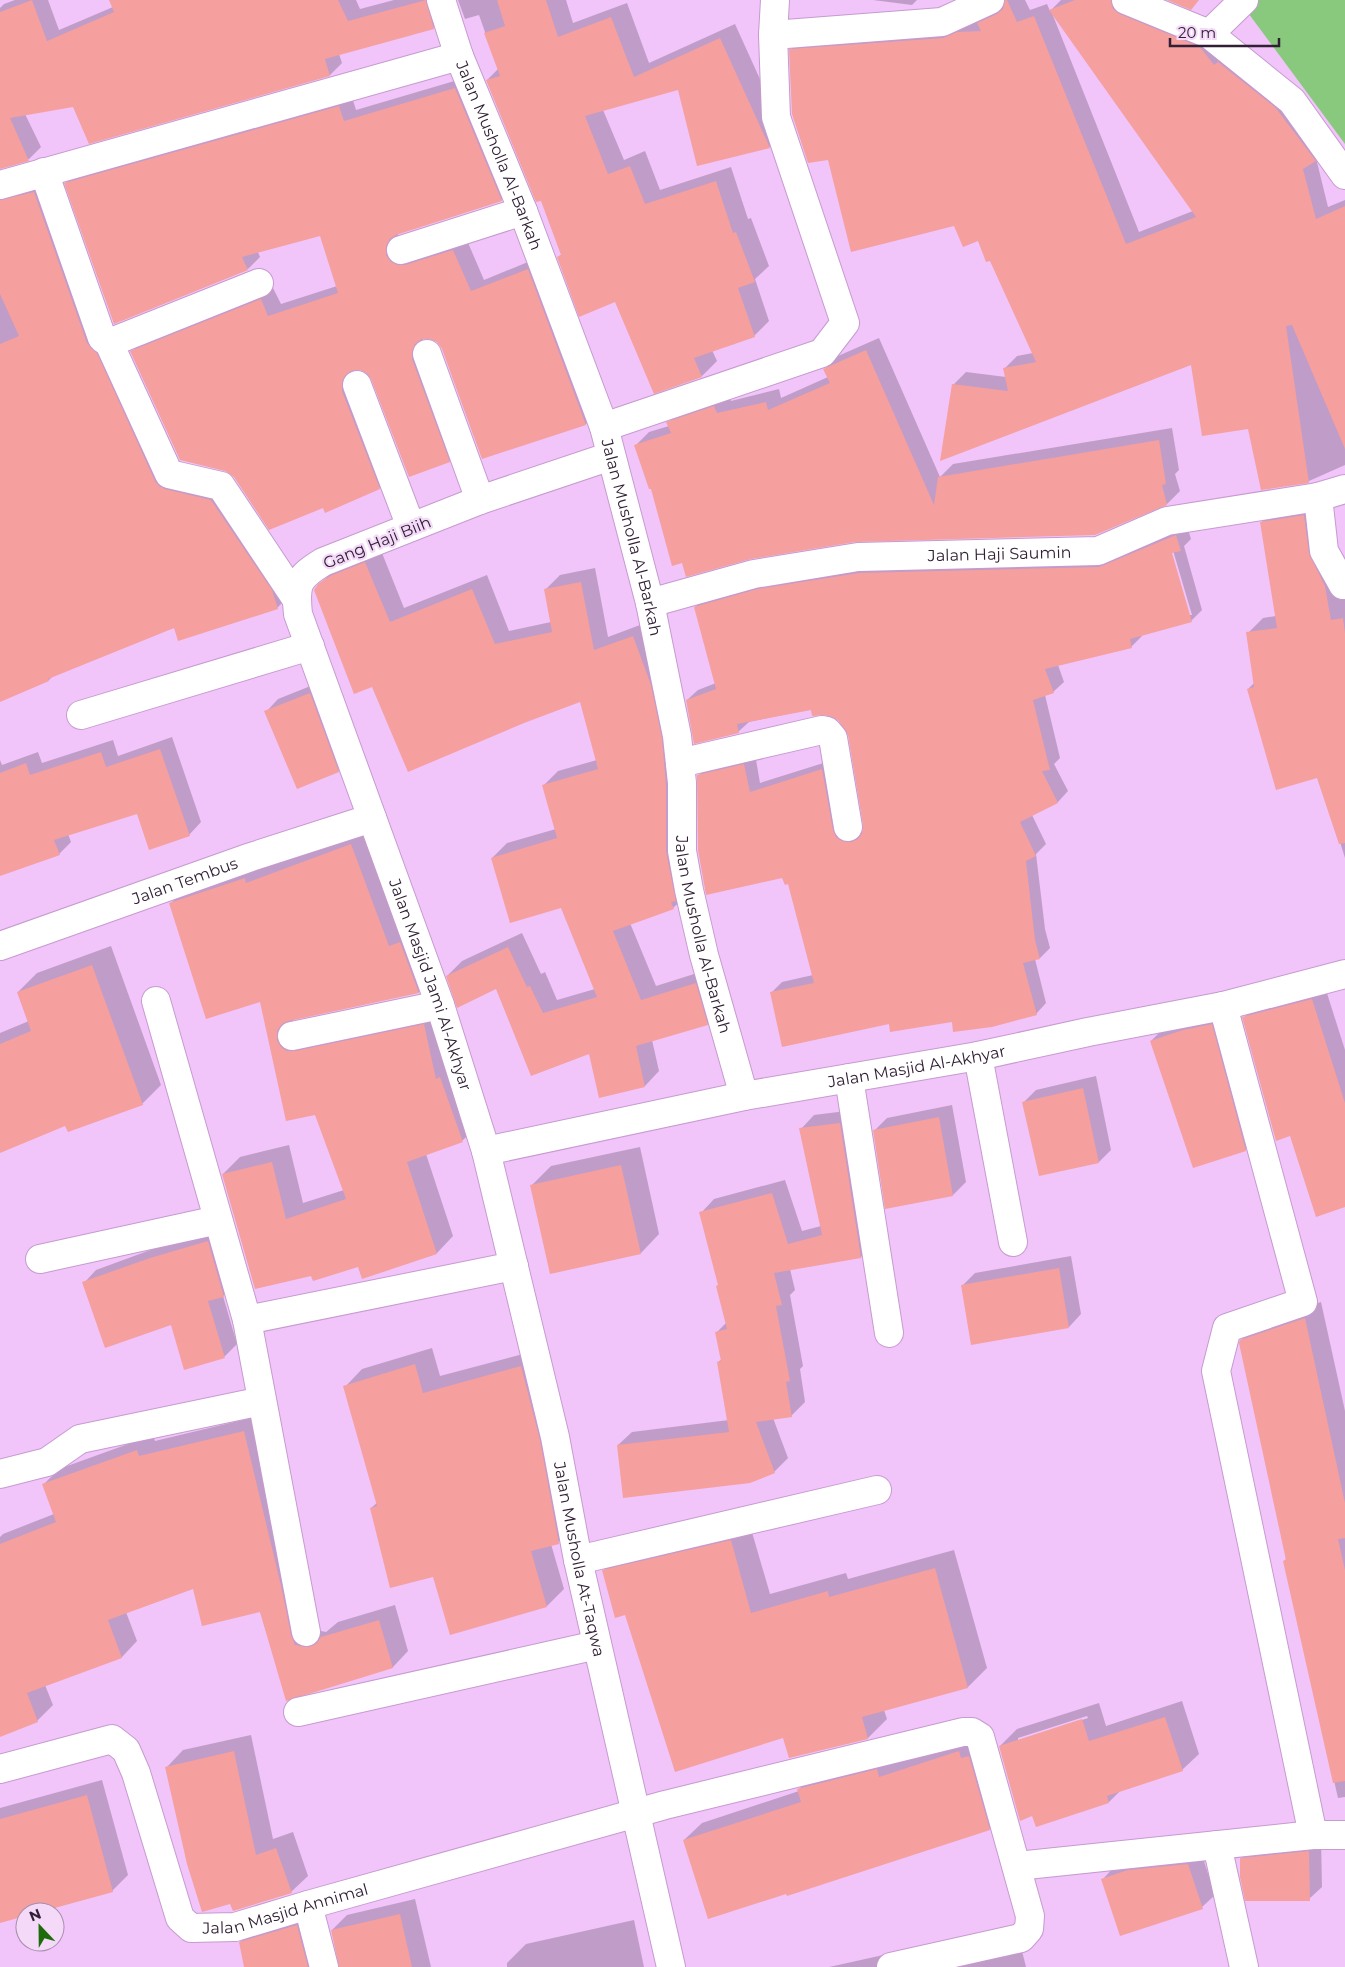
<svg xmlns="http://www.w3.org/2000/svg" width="1345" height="1967" viewBox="0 0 1345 1967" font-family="Montserrat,sans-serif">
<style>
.green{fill:#89c97e}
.shadow{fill:#0003;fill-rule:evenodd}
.building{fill:#f59f9e}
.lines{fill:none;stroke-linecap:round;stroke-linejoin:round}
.street-casing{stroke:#c69bcf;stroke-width:30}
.street{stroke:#fff;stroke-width:28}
.labels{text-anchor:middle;stroke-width:4.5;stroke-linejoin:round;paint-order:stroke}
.street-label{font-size:16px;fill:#312035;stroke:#f4d9f9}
</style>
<rect width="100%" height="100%" fill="#f1c4fa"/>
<path class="green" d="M1259,0H1345V144L1246,10Z"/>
<g class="shadow">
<path d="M15,0H48L59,30L113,7L111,0H356L360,9L394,0H441L445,15L433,28L339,54L342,63L330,75L74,106L25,114L41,147L29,159L0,167V8L4,4Z"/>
<path d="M458,0H566L573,23L627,3L649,63L735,24L784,132L769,147L679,88L603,110L624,160L645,151L660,190L731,167L748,219L751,218L769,266L755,279L769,321L754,336L712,350L717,361L702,376L616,301L558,257L562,254L542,199L487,80L498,69L479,15L465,19Z"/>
<path d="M873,0H917L912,5Z"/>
<path d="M1006,0H1025L1030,10L1047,4L1050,11L1061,0H1130L1213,35L1327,147L1316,158L1328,207L1345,200V465L1309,481L1262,489L1249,427L1192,363L942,459L953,385L966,372L1006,377L1004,369L1017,356L1033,353L990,259L979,239L955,224L828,159L790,50L803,37L983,19L991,11L1005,4ZM1052,13L1193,211L1139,232Z"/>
<path d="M468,77L514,188L501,200L398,233V243L466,238L484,280L540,257L598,411L586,424L482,457L443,348L437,341L429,337L423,338L424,347L461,449L449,461L367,372L360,368L354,369V377L392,476L379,488L323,506L132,352L144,339L273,288L281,304L337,286L321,235L258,252L260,257L248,269L66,183L78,171L351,94L356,110Z"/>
<path d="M46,180L167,468L224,488L289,596L277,608L175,627L53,676L49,680L0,701V182Z"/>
<path d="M879,338L940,477L953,464L1172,428L1179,470L1175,474L1180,491L1167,504L1094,534L855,540L683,561L636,445L649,432L669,426L668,423L681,410L728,394L731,401L779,389L781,398L828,377L825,369L838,356Z"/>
<path d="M1319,501L1345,598V763L1248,689L1254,683L1248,633L1263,618L1276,616L1262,522L1277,507Z"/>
<path d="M1187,526L1191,539L1184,546L1202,610L1192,620L1142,634V636L1131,647L1058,665L1064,682L1053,692L1045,695L1060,758L1054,764L1068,791L1058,802L1032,815L1046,844L1036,854L1045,929L1050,948L1040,958L1035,959L1046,1003L1036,1014L953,1021L890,1023L771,993L782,982L813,975L789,883L698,776L709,765L755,754L760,783L833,760L853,831L863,832L865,825L850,735L839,719L811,709L749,722L738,732L687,700L698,690L716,683L695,607L706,597L871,563L1110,557ZM1169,547H1172L1192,615H1189Z"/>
<path d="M380,548L404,608L487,575L509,631L551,622L545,590L560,575L595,568L608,637L648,622L688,894L673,908L630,923L656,986L710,969L721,1010L707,1024L652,1040L659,1071L645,1086L590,1053L497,988L447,976L462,961L522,933L541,974L545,972L557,1000L595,989L562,906L492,858L507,843L556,829L543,786L558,771L597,760L581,700L373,685L319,585L334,570Z"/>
<path d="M323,681L351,758L338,771L266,712L278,699Z"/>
<path d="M172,737L201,822L189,835L138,812L68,834L71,842L59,854L0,875V760L2,765L38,752L42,763L113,740L118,756Z"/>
<path d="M1345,816V858L1335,826Z"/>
<path d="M368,828L435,975L419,992L293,1018V1021L297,1030L441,1008L480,1124L463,1140L426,1154L453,1236L437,1253L312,1274L223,1174L240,1157L289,1145L303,1203L344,1190L316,1113L287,1120L261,1001L171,903L188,886Z"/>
<path d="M111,946L161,1085L142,1104L66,1124L0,1151V1033L29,1021L18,992L37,973Z"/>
<path d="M1325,987L1345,1050V1206L1290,1135L1244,1018L1256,1005Z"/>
<path d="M1224,1012L1258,1137L1245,1150L1151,1041L1164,1028Z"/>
<path d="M1096,1076L1111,1150L1099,1162L1024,1102L1036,1090Z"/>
<path d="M952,1105L966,1182L953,1195L874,1131L887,1118Z"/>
<path d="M854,1110L874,1243L861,1257L790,1269L795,1290L790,1295L803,1366L800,1369L805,1402L791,1416L773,1418L788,1458L774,1472L618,1445L632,1432L729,1420L718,1362L722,1359L717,1332L726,1323L719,1284L701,1213L714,1199L785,1180L802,1231L821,1226L801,1129L814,1115Z"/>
<path d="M640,1147L659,1234L641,1253L532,1185L551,1166Z"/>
<path d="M221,1229L236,1283L223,1296L237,1344L225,1356L185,1369L171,1323L84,1283L96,1270L164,1245Z"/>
<path d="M1071,1256L1081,1314L1069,1327L962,1286L975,1273Z"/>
<path d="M1321,1302L1345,1411V1797L1338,1798L1284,1561L1287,1558L1241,1340L1258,1324Z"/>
<path d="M432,1348L440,1376L538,1350L576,1525L558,1542L551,1544L564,1589L547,1606L434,1575L371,1508L378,1502L345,1387L362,1369Z"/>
<path d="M259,1416L311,1629L326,1632L338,1622L395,1605L408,1651L393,1667L287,1699L260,1611L194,1587L126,1612L137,1641L122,1657L45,1685L53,1705L37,1721L0,1735V1537L3,1534L54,1514L43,1485L59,1469L153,1435L155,1441Z"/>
<path d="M749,1522L770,1594L846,1573L848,1579L954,1550L987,1668L968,1687L884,1710L887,1719L868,1738L784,1736L626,1613L603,1571L622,1552Z"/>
<path d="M1182,1701L1199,1754L1182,1770L1120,1791L1109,1802L1000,1746L1017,1729L1099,1703L1106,1726ZM1087,1716L1088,1718L1018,1741V1738Z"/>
<path d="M977,1734L1007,1812L989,1829L684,1840L702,1823L799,1791V1789L816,1772Z"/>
<path d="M251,1735L273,1839L293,1832L308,1876L291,1892L167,1767L183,1750Z"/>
<path d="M102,1780L128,1875L112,1891L36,1912H25V1915L0,1922V1808Z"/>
<path d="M1321,1839L1322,1887L1309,1899L1241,1859L1254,1846Z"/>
<path d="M1201,1852L1215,1895L1202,1907L1103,1879L1115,1866Z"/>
<path d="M415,1899L431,1967H340L332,1930L347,1915Z"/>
<path d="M312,1910L335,1967H340H246L240,1942L256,1927Z"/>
<path d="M634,1920L644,1967H507V1963L526,1944Z"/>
<path d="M1019,1939L1026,1967H829L897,1952Z"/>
</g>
<g class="building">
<path d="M32,0L47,41L114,12L109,0H338L348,21L426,0L434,29L325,59L330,76L89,144L73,107L10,118L29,161L0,169V12Z"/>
<path d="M497,0H546L558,37L611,17L634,77L720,38L770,148L697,166L678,90L585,116L608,174L630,166L645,204L716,181L733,233L736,232L755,282L738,288L755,337L694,358L702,377L654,394L615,302L579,317L557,257L561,255L541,201L536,202L486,80L500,76L484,33L505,26Z"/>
<path d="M1005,0H1007L1017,22L1034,16L1126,244L1196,217L1049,10L1075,0H1111L1113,9L1120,14L1200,47L1214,65L1218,62L1275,107L1316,161L1303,169L1316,219L1345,206V449L1292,325L1286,326L1309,483L1261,490L1248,429L1202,436L1191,365L940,461L952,384L1008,391L1003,368L1036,362L990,261L986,262L978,241L963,247L954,226L851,252L828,160L808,163L792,114L789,49L943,38L957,32L981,31L977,23L997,14L1003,9Z"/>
<path d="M1167,0H1199L1191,10Z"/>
<path d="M455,88L502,201L396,235L390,239L386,246V255L391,262L398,265H405L453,250L471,291L528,269L586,425L482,459L442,349L437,342L429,339H422L415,344L412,352V359L450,462L409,477L371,379L366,373L360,370L351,371L345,376L342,382V391L380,489L325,513L323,508L269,530L234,477L225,471L180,460L130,351L261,299L268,316L338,293L320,236L242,257L248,270L114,324L64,183L339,106L344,121Z"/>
<path d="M34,192L87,343L97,353L155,481L159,486L165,489L211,500L272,590L278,609L178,641L174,628L48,679L49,681L0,702V344L19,336L0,294V200Z"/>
<path d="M866,350L934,505L938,477L1159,440L1166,484L1162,485L1167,505L1095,535L855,542L751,559L686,577L682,563L672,566L651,489H649L634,445L671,433L666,422L714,406L717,413L766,402L768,410L830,383L823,369Z"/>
<path d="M1304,515L1309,553L1325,586L1331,620L1343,618L1345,633V843L1339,844L1317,778L1276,790L1247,689L1254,687L1246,632L1277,628L1260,522Z"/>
<path d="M1176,535L1181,551L1172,553L1192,622L1130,639L1132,648L1045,669L1054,693L1033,700L1050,770L1042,771L1058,803L1020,822L1036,856L1026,861L1035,940L1040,959L1023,963L1037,1015L992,1027L953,1032L952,1022L890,1032L889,1024L782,1047L770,992L814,983L788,884L785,885L782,878L706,895L698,850L697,775L744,764L750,792L822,769L833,830L836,837L842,841L851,842L858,839L862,833L863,825L848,735L838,720L825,715L812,716L811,710L737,724L739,733L694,744L686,700L716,689L694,607L757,589L859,573L1099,567Z"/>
<path d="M365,562L390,622L472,589L495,644L552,632L544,589L581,582L594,650L633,636L651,685L662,738L666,784V851L676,901L671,902L674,909L613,931L641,1000L696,983L708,1025L636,1046L645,1087L599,1098L589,1054L531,1076L496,989L457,1008L446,976L508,947L527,987L530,986L543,1013L597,997L561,908L510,923L491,858L557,838L542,785L598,769L580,702L524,723L408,772L372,687L354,694L314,590L318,584L330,576Z"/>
<path d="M310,693L339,772L297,789L264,711Z"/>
<path d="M160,749L190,836L149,850L137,814L54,840L60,855L0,876V773L26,763L30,775L101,752L106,767Z"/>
<path d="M351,844L389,946L400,942L419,993L289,1021L282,1024L277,1031V1040L281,1047L287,1051H295L424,1024L436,1079L440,1077L463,1142L407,1162L437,1254L362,1279L358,1267L313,1281L311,1276L255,1289L222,1174L272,1162L286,1219L346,1199L315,1115L286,1121L260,1002L206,1019L169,903L245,878L246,883Z"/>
<path d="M92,965L143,1105L68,1132L65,1126L0,1153V1044L31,1031L17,992Z"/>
<path d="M1312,999L1345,1103V1207L1316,1217L1290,1136L1276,1141L1242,1017Z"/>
<path d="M1212,1024L1246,1151L1193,1168L1150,1041L1183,1030Z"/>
<path d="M1083,1088L1099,1163L1039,1176L1022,1102Z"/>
<path d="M939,1117L953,1196L885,1209L873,1130Z"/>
<path d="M840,1123L861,1258L774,1273L782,1305L776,1306L790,1381L786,1382L792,1417L756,1422L775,1473L750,1483L623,1498L617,1445L729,1432L717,1362L721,1361L715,1332L727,1329L716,1286L718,1285L699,1212L772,1193L788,1244L822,1235L799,1128Z"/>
<path d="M621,1165L641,1254L550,1274L530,1185Z"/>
<path d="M208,1241L224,1297L208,1301L225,1358L184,1370L171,1325L105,1348L82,1282L150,1258Z"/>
<path d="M1059,1268L1069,1328L971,1345L961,1285Z"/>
<path d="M1305,1318L1345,1503V1538L1338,1539L1345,1570V1781L1333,1783L1283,1561L1286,1560L1239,1343L1240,1340Z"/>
<path d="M415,1364L423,1393L521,1366L540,1440L559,1544L531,1551L547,1607L450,1635L433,1577L390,1588L370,1508L377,1506L343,1386Z"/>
<path d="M244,1431L282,1590L291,1635L295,1645L309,1647L317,1643L321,1637L379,1620L393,1668L286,1701L260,1612L202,1626L193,1589L108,1620L122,1658L27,1693L38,1722L0,1737V1544L56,1522L42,1484L137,1450L139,1456Z"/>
<path d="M731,1540L751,1613L828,1591L829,1597L935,1568L968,1688L862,1717L868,1739L789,1758L783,1738L675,1772L625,1615L615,1618L602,1570Z"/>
<path d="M1165,1717L1183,1771L1107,1796L1109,1803L1036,1827L1032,1816L1020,1821L999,1746L1082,1719L1089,1741Z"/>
<path d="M234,1751L256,1855L276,1848L292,1893L233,1911L230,1904L202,1912L187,1864L165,1767Z"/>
<path d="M959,1751L961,1758L969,1756L990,1830L787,1896L786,1894L708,1919L683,1840L801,1802L797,1789L877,1769L879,1777Z"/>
<path d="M87,1795L113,1892L40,1912H25V1916L0,1923V1819Z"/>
<path d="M1309,1851L1310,1901H1245L1240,1877V1858Z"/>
<path d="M1188,1864L1203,1909L1120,1936L1101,1879L1128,1870Z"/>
<path d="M400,1914L412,1967H339L331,1930Z"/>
<path d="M297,1925L308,1967H244L239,1942Z"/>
</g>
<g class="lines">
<g class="street-casing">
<g id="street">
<path id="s1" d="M441,0L459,56L523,211L604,427L650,603L677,736L682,783V851L689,890L704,955L744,1096"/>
<path d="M1126,0L1209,34L1292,101L1345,175"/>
<path d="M1209,34L1244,0"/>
<path d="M773,35L942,22L990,0"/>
<path d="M44,172L102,338L109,343L259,283"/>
<path d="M0,185L459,56"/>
<path d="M401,250L523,211"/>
<path d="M109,343L169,474L221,486L297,600"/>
<path d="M427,354L480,500"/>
<path d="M357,385L411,527"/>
<path d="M604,427L822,353L845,323L776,117L773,35L775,0"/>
<path id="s2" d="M611,456L480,500L323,562C297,578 295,584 298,614L440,1005L486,1151L555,1437L578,1560L671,1967"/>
<path d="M1318,497L1324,551L1343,585"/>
<path id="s3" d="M650,603L754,574L858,557L1098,551L1167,521L1318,497L1345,489"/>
<path d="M81,715L310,646"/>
<path d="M680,763L822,730L827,731L833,738L848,827"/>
<path id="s4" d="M0,946L251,857L372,818"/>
<path d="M156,1001L247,1320L306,1632"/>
<path d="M1223,1006L1303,1302L1227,1328L1216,1371L1313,1835"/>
<path d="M292,1036L440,1005"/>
<path d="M978,1056L1013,1242"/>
<path d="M849,1078L889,1333"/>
<path id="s5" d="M486,1151L744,1096L978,1056L1088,1032L1223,1006L1345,974"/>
<path d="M40,1259L218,1220"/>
<path d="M247,1320L514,1266"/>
<path d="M0,1474L47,1462L80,1439L262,1401"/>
<path d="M578,1560L877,1490"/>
<path d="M298,1712L597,1645"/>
<path id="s6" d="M0,1769L112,1739L126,1750L136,1773L180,1918L191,1928L235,1927L308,1905L665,1805L963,1732H972L980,1737L1030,1916L1029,1929L1021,1938L891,1967"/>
<path d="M1217,1845L1244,1967"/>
<path d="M1017,1866L1313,1835H1345"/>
<path d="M308,1905L324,1967"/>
</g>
</g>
<use href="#street" class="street"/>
</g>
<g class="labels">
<g class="street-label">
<text dy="6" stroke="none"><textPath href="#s1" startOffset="166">Jalan Musholla Al-Barkah</textPath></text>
<text dy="6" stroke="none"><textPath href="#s1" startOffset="571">Jalan Musholla Al-Barkah</textPath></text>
<text transform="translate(377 542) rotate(-22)" y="6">Gang Haji Biih</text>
<text dy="6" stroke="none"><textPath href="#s3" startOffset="355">Jalan Haji Saumin</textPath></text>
<text dy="6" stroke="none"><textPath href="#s4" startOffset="196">Jalan Tembus</textPath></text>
<text dy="6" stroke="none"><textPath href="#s1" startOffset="976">Jalan Musholla Al-Barkah</textPath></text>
<text dy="6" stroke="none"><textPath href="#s2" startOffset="764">Jalan Masjid Jami Al-Akhyar</textPath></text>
<text dy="6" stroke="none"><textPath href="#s5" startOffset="439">Jalan Masjid Al-Akhyar</textPath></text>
<text dy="6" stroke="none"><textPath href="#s2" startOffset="1358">Jalan Musholla At-Taqwa</textPath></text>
<text dy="6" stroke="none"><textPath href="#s6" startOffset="422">Jalan Masjid Annimal</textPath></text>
</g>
</g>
<g transform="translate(40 1927) rotate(338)"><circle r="24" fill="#f4d9f9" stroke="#a68fab"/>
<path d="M0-4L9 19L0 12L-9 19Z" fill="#1e6b0b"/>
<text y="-8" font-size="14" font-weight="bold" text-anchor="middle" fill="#312035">N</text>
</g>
<path d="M1170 38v8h109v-8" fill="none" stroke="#312035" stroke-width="2.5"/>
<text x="1178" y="38" font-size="15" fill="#312035" stroke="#f4d9f9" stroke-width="4" paint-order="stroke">20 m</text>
</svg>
